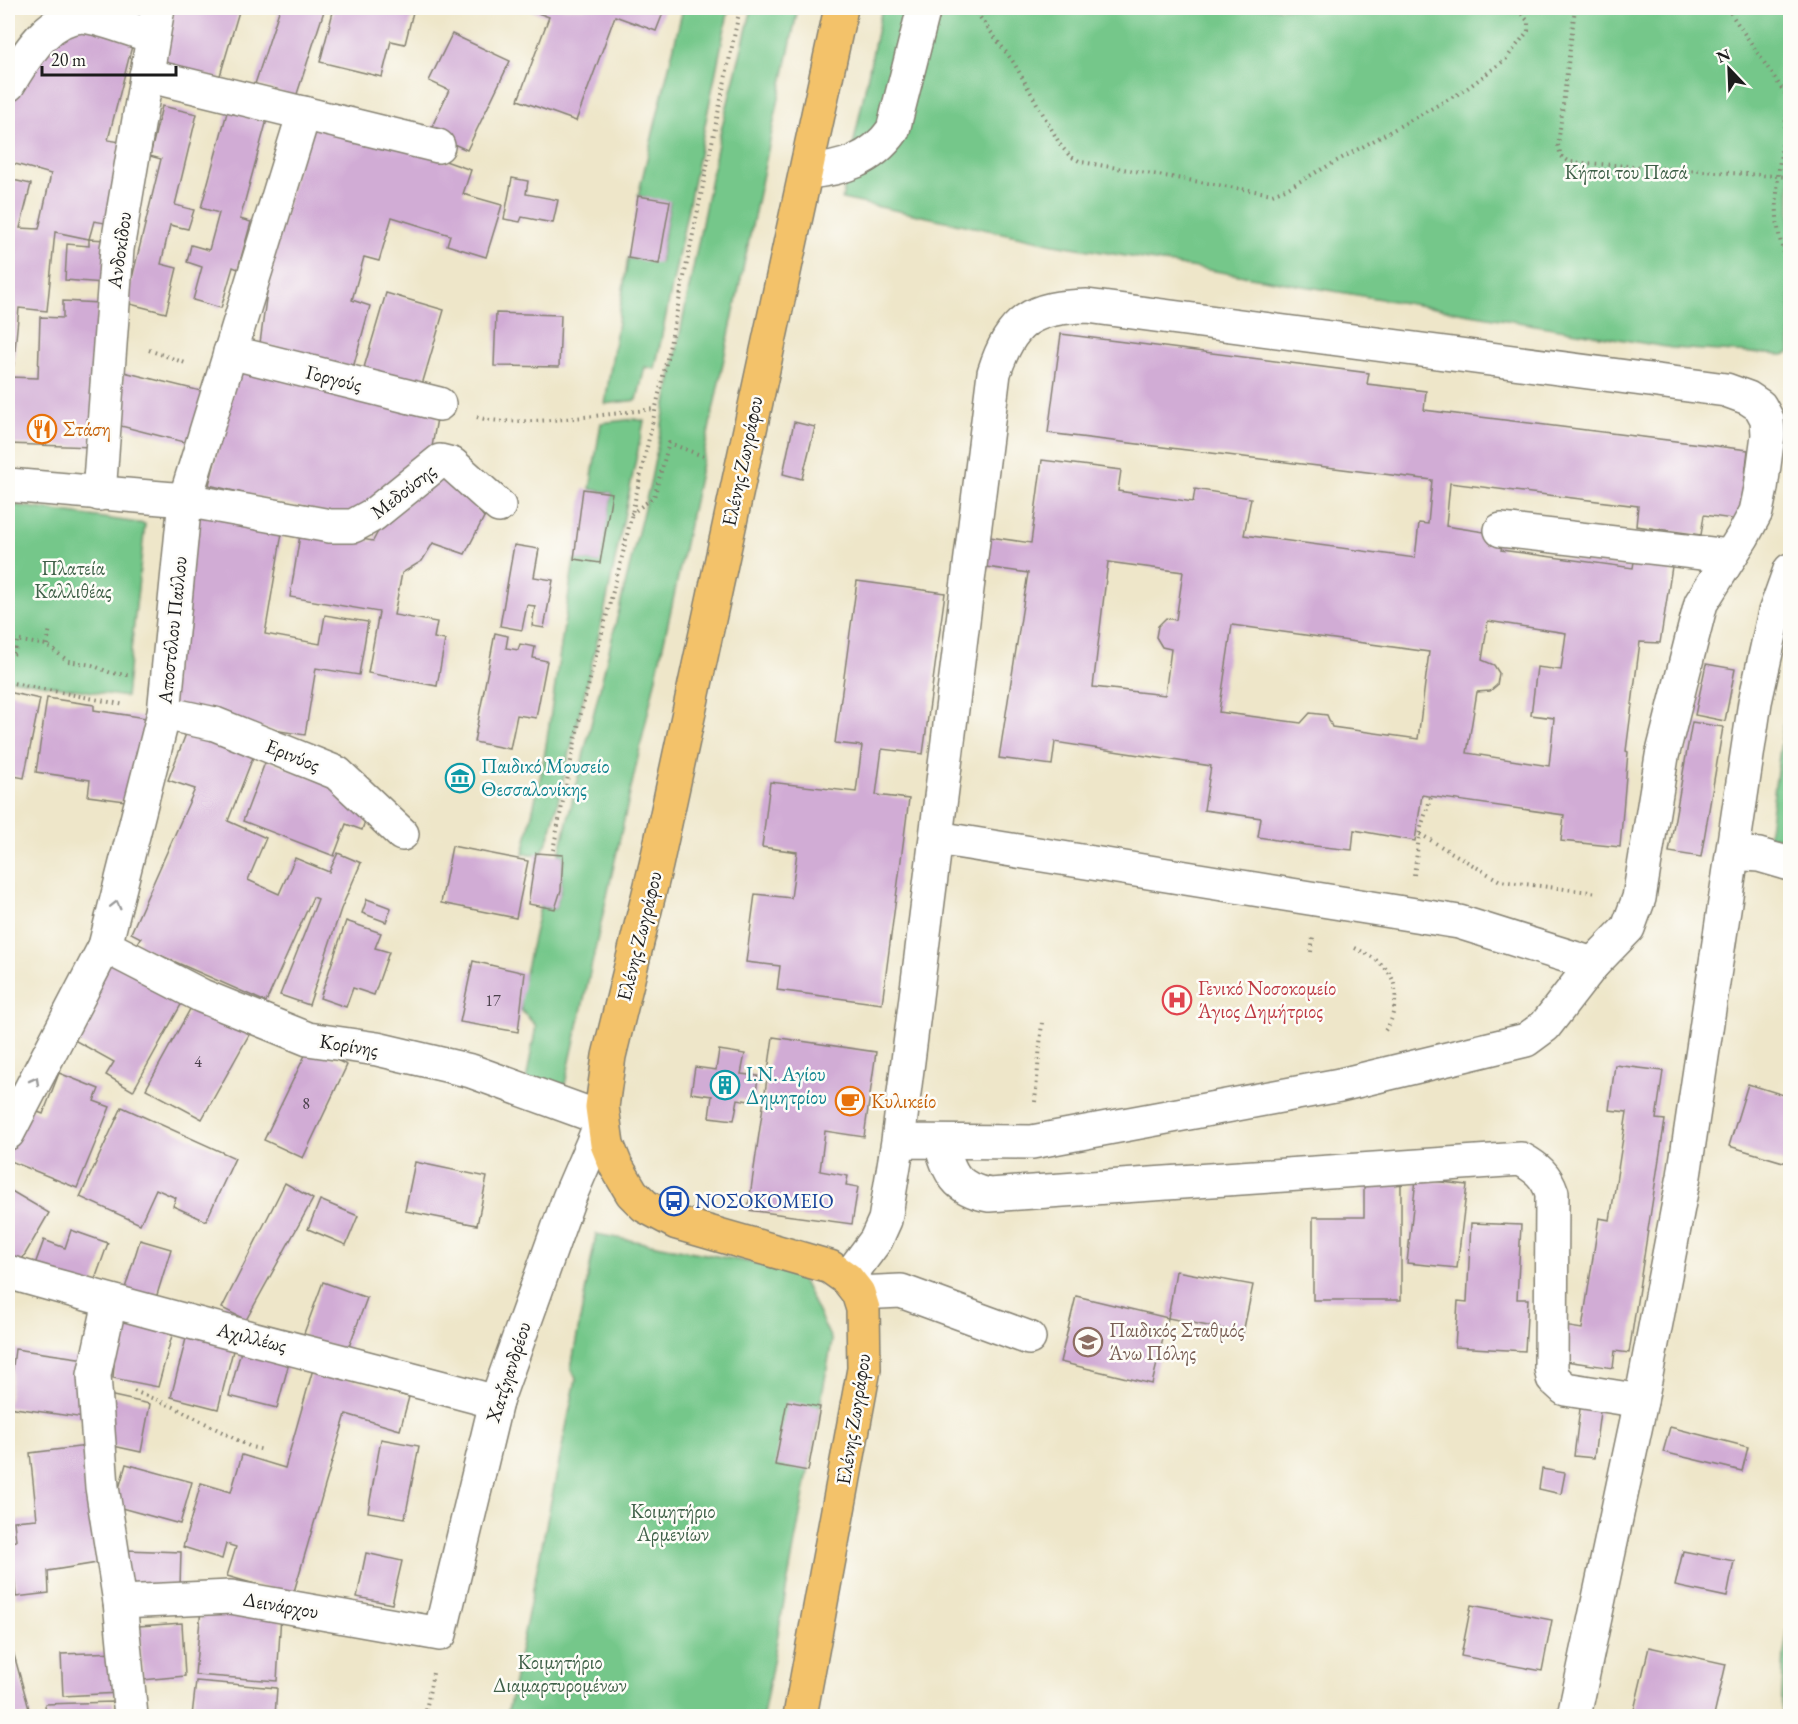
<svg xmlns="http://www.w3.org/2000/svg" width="1798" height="1724" viewBox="0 0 1798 1724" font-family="'EB Garamond',serif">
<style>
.green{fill:#74c78a;stroke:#487253;stroke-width:1.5}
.building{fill:#d1acd5;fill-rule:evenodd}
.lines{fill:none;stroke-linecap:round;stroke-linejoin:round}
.minor-casing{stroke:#858172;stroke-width:36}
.major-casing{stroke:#858172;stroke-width:36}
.path{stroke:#858172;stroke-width:4;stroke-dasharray:1.5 4.5;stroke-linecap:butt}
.minor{stroke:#fff;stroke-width:33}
.major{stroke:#f3c26a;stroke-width:33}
.oneway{stroke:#999}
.labels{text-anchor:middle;stroke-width:5;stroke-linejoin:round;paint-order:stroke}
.number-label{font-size:16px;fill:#49404a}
.park-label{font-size:20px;fill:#3f6048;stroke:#fdfcf7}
.street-label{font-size:20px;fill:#1c1c1c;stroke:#fdfcf7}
.food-label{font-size:20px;fill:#c56008;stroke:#fdfcf7;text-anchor:start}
.culture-label{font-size:20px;fill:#0d838f;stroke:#fdfcf7;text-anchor:start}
.health-label{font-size:20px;fill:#be3a42;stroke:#fdfcf7;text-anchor:start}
.transit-label{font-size:20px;fill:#164399;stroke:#fdfcf7;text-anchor:start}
.education-label{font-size:20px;fill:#785e54;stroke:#fdfcf7;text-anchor:start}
</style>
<rect width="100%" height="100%" fill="#fdfcf7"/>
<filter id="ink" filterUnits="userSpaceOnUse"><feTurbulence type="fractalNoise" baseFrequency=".0167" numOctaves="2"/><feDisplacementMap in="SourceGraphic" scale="12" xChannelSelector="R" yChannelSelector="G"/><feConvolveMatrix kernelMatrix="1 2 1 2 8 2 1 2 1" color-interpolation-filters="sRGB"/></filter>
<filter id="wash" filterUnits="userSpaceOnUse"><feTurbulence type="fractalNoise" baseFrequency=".008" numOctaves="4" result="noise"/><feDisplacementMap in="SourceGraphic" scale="24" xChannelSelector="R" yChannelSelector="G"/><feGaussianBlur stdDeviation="1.35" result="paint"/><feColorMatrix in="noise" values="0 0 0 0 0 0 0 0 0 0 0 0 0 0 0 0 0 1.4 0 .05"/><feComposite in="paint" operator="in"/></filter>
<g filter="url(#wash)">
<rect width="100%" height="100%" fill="#eee6c9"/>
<g class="green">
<path d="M683,8H729L655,369L645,367L637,400L605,404L628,258L660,263L670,202L638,196Z"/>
<path d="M752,8H798L672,605L563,1093L526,1081L536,1026L521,1010V991L540,907L555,909L561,890L563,855H559L651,479L719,138Z"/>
<path d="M882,8H1790V353L1783,355L1672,348L1054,244L842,199Z"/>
<path d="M635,419L644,421L604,613L549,838L541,854H523L543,765L574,559L599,563L612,493L590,489L601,423Z"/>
<path d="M8,504L145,524L126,697L8,679Z"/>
<path d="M1785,714L1790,715V839L1768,836Z"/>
<path d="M596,1234L798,1271L832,1341L763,1716H507L576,1379L571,1368Z"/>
<path d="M1790,1615V1716H1781L1784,1654Z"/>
</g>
<g id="blocks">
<g class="building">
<path d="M172,8H240L219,79L156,61Z"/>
<path d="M280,8H325L296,97L255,84Z"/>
<path d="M334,8H414L405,44L391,41L382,77L320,62Z"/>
<path d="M524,8H665L656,31L615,16L576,121L518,100L549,17Z"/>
<path d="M84,25L133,42L108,140L127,143L110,224L94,221L89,239L55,232L47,311L19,308L13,370L8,369V179L31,184L20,228L39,229L51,174L8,162V110L12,98L58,35Z"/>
<path d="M452,34L510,61L467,150L429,133L449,90L429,81Z"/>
<path d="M229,105L268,116L240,219L251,222L238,269L233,267L221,308L193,300L202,267L187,262L191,245L209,250L219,213L201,208Z"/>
<path d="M162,106L197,114L175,205L194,210L188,229L170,225L161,264L177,268L166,313L126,303L161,159L150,156Z"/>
<path d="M309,121L411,149L471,170L463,194L502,205L486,257L447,245L450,235L392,217L379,261L364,257L352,300L370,306L353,368L260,343L270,270Z"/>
<path d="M512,178L528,181L526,194L558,200L553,223L522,217L520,222L504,219Z"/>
<path d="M638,196L670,201L659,264L628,258Z"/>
<path d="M89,239L107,240L104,283L65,280L67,244L89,246Z"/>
<path d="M386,293L444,310L421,388L363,371Z"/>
<path d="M63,301L99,303L93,447L8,444V377L38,378L40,317L63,318Z"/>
<path d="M496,313L561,315L559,367L494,366Z"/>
<path d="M1061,334L1369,373L1367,384L1426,391L1424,410L1748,450L1740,520L1704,515L1701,535L1636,526L1638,506L1450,483L1446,526L1504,535L1501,550L1633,568L1635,555L1673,560L1660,643L1640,642L1626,751L1628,752L1620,847L1561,841L1564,815L1422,795L1415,841L1354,830L1352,850L1305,845L1258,837L1261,818L1204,810L1211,766L1055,742L1052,765L999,758L1028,573L979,566L983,536L1031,543L1042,460L1121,470L1118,491L1193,502L1195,489L1251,498L1244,535L1415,558L1419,523L1428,524L1432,480L1048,433ZM1108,562L1183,572L1176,620L1166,618L1158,626L1156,637L1162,647L1171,649L1165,695L1093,687ZM1488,621L1566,633L1561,670L1537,667L1531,715L1554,718L1549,766L1467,753L1477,692L1490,691L1497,685L1499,673L1494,665L1482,660ZM1232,625L1429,652L1418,739L1332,727L1327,715L1310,713L1301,723L1219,712Z"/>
<path d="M239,365L438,413L430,458L391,497L340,516L209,485Z"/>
<path d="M124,372L205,392L192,444L117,425Z"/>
<path d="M794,422L815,427L802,479L783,474Z"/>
<path d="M444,470L484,517L465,554L433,543L422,561L402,573L394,615L437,622L434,638L445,640L437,686L368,673L379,612L290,597L301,529L373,541L381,526Z"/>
<path d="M583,489L612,493L600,563L574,559Z"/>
<path d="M200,508L284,521L265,634L320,644L325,615L368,622L359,675L316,668L305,735L167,713Z"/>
<path d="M514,545L539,549L534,577L553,580L544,628L532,626L535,606L527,605L522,630L500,626Z"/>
<path d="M857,581L945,593L923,754L882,749L876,795L909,799L882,1004L777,990L780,966L746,962L755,894L791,898L797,852L762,847L770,782L856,792L862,746L835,743Z"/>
<path d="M495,633L508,636L506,648L518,650L520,644L535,647L533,658L547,661L536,718L517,715L510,749L474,742Z"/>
<path d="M1706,664L1735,669L1725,721L1695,715Z"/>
<path d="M8,692L40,699L24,778L8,775Z"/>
<path d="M47,698L94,705V710L152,719L140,803L88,796L90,780L36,772Z"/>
<path d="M191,721L257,747L228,821L266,838L248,880L279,894L295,858L329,872L338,853L361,863L341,909L309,1005L280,995L318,899L313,897L266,1002L137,945L141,938L131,933L195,789L168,780Z"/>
<path d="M1692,722L1723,727L1701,857L1669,852Z"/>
<path d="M266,760L338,787L370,806L362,830L346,824L334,856L243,821Z"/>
<path d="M452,846L528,861L516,918L441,903Z"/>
<path d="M536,853L563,855L561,890L555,909L528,904Z"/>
<path d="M367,899L391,908L386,922L362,913Z"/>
<path d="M346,921L381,933L375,948L389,952L374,995L353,988L346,1007L320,998Z"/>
<path d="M110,959L188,992L133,1091L106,1075L114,1062L67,1036Z"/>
<path d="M473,961L525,973L518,1032L460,1022Z"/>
<path d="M194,1002L250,1033L202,1119L146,1089Z"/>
<path d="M773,1037L876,1052L864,1137L825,1131L820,1171L848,1176L846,1185L858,1187L852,1224L748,1210Z"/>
<path d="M309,1047L347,1065L303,1158L264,1140Z"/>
<path d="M719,1050L745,1054L741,1074L758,1076L755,1102L738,1099L734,1120L709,1117L712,1096L691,1093L695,1067L716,1070Z"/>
<path d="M1615,1065L1663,1071L1656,1119L1665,1120L1629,1353L1615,1351L1613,1368L1559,1360L1564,1326L1582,1329L1599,1218L1610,1220L1627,1112L1609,1110Z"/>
<path d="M59,1073L99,1089L94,1101L110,1107L77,1188L8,1160V1152L25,1107L43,1114Z"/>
<path d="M1748,1084L1790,1097V1164L1729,1146Z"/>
<path d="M122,1107L235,1158L206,1221L173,1206L176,1198L156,1189L140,1224L80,1197Z"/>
<path d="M415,1162L487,1177L477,1225L405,1211Z"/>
<path d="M1401,1174V1300H1313V1217H1364V1175Z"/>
<path d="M1416,1179L1467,1185L1457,1268L1407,1263Z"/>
<path d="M285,1183L313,1199L246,1320L222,1308Z"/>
<path d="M8,1189L49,1213L16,1270L8,1266Z"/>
<path d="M320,1200L358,1216L346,1245L308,1229Z"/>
<path d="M1471,1223L1521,1225L1517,1299H1528L1525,1351L1455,1347L1458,1301L1467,1302Z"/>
<path d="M71,1230L108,1243L92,1288L34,1267L44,1240L65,1248Z"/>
<path d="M140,1240L171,1249L153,1308L122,1298Z"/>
<path d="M1176,1271L1253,1285L1243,1333L1168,1318Z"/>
<path d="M323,1282L367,1298L347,1352L303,1336Z"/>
<path d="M1076,1296L1168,1318L1152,1384L1060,1362Z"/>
<path d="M118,1312L174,1328L158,1387L113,1378Z"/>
<path d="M189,1327L236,1339L218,1409L171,1397Z"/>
<path d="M242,1347L290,1359L277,1408L229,1396Z"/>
<path d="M15,1349L92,1360L84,1418L8,1407Z"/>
<path d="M313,1369L409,1397L400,1430L346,1414L293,1595L227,1576L236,1547L226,1544L222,1559L183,1547L201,1483L231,1492L242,1455L285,1468Z"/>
<path d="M104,1394L150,1404L141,1452L104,1444Z"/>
<path d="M787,1401L820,1407L808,1471L775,1465Z"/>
<path d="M1581,1401L1601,1404L1594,1458L1574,1456Z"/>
<path d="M1670,1427L1748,1447L1742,1471L1663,1452Z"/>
<path d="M381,1439L419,1446L405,1518L368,1512Z"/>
<path d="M87,1446L97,1563L48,1571L49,1593L16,1597L14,1574H8V1542L16,1541L14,1521L37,1519L30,1453Z"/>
<path d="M126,1464L192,1482L180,1524L114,1506Z"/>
<path d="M1542,1469L1565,1473L1561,1494L1539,1489Z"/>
<path d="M125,1550L181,1552L180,1587H124Z"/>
<path d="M1683,1551L1734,1561L1727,1597L1675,1586Z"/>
<path d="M366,1553L402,1561L392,1604L357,1597Z"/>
<path d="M1471,1605L1552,1620L1542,1671L1461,1656Z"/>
<path d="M201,1608L281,1614L277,1681L195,1675Z"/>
<path d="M182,1623L185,1676L143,1680L139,1626Z"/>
<path d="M8,1633L31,1716H8Z"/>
<path d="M1649,1647L1726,1664L1714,1716H1661L1634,1710Z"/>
<path d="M118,1652L119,1693L63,1696L61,1654Z"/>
<path d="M196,1681L277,1688L275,1716H192Z"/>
<path d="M113,1702L114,1716H46L45,1704Z"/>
</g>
</g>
</g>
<g filter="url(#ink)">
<use href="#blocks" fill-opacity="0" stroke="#858172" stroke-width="1.5"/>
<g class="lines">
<g class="minor-casing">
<g id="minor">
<path d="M146,75L438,146"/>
<path d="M8,85C24,59 51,10 89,17C110,21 131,30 151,36"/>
<path d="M806,172C842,169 871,161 893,130L924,8"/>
<path d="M230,352L439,404"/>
<path d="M8,485L185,500L330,526H353L373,515L440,461L452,464L499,506"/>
<path d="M99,494L117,249L158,8"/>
<path d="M1501,530L1729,556"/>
<path d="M164,713L215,724L337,773L402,834"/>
<path d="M937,838L1459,922L1593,964"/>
<path d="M1733,853L1759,855L1790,864"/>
<path d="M105,946L202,996L308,1039L377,1049L471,1071L603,1119L569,1198L496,1402L440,1634L231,1597L120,1602"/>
<path d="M8,1133L105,946L164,713L185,500L304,113"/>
<path d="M940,1142C950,1173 955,1189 989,1195L1521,1159C1537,1168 1546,1175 1552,1193L1551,1368L1553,1378L1565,1389L1641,1401"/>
<path d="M8,1272C169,1319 333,1358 496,1402"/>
<path d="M847,1279L876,1240L885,1220L898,1141L994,373C1011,320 1032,307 1087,306L1726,390L1748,398L1760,406L1767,419L1768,435L1761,488L1756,512L1743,536L1701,603L1662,756L1639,898L1628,928L1593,964L1545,1026L1526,1040L1340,1085L1032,1142L898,1141"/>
<path d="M858,1293L901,1291L1029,1338"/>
<path d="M110,1302L94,1375L102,1487L120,1602L131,1716"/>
<path d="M1574,1716L1641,1401L1684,1176L1755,702L1775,612L1790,570"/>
</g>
</g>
<g class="major-casing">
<path id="major" d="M800,1716L864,1369L863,1309L858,1293L847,1279L830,1267L677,1223L645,1206L632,1193L616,1166L607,1144L602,1107L609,1056L656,865L841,8"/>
</g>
<g class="path">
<path d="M973,8L1014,63L1061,146L1070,156L1081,162L1272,194L1288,188L1465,90L1506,59L1528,31V21L1516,8"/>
<path d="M1575,8L1558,145L1561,156L1570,162L1790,177"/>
<path d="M1727,8L1789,99C1783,147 1764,222 1790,265"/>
<path d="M149,350L185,363"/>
<path d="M477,417C513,429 613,413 655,409"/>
<path d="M631,514L654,497L669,443L703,456"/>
<path d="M8,639L47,645L68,661L92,665L111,673L128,675"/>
<path d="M47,645L50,628"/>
<path d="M8,657L15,653L17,640"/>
<path d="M8,682L125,705"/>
<path d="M1420,834L1500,881L1598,893"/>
<path d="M553,850L580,717L623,553L668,354L740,8"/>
<path d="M1414,875L1420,830L1431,797"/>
<path d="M1355,948C1382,961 1401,975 1394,1008C1392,1019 1390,1025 1383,1033"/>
<path d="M1311,952L1313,938"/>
<path d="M1035,1102L1042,1022"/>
<path d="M134,1391L174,1407L251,1447L264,1450"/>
<path d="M425,1716L433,1673"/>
</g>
<use href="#minor" class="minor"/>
<use href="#major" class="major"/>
</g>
<defs><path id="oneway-chevron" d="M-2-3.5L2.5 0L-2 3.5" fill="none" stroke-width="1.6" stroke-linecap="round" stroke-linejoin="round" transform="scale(1.5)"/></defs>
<g class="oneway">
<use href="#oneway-chevron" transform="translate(116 905) rotate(-76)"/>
<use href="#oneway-chevron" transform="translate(35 1081) rotate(-62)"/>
</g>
</g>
<defs>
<g id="restaurant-ring" transform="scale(1.5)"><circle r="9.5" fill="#fdfcf7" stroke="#e8710a" stroke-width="1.5"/><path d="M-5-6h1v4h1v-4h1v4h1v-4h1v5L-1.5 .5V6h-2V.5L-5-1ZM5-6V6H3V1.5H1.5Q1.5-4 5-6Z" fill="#e8710a"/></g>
<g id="museum-ring" transform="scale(1.5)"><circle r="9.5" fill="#fdfcf7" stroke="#0f9aa8" stroke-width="1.5"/><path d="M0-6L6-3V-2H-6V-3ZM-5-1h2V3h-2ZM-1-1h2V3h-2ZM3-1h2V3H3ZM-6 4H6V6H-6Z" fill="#0f9aa8"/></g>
<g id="hospital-ring" transform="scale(1.5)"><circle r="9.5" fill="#fdfcf7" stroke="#e0444e" stroke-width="1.5"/><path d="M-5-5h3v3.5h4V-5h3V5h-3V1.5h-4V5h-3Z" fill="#e0444e"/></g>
<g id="building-ring" transform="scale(1.5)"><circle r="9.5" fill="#fdfcf7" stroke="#0f9aa8" stroke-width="1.5"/><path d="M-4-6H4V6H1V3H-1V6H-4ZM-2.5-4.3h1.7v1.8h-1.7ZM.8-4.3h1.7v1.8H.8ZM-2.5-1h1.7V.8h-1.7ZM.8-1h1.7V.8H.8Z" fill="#0f9aa8"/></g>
<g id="cafe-ring" transform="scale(1.5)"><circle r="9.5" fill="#fdfcf7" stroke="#e8710a" stroke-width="1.5"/><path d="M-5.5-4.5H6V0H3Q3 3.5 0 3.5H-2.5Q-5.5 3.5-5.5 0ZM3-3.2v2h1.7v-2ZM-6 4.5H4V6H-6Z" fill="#e8710a"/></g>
<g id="bus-ring" transform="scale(1.5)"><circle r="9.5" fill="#fdfcf7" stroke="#1a4fb4" stroke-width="1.5"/><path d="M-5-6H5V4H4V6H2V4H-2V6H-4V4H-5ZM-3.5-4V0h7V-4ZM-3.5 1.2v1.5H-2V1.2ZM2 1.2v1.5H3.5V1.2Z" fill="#1a4fb4"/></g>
<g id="school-ring" transform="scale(1.5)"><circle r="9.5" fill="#fdfcf7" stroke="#8d6e63" stroke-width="1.5"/><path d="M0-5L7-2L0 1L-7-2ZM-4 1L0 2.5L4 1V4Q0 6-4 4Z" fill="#8d6e63"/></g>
</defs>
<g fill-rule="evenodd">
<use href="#restaurant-ring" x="42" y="429"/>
<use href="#museum-ring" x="460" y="778"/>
<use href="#hospital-ring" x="1177" y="1000"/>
<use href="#building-ring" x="725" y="1085"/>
<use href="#cafe-ring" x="850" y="1101"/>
<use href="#bus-ring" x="674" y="1201"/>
<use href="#school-ring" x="1088" y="1342"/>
</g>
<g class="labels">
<g class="number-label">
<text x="493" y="1006">17</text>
<text x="198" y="1067">4</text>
<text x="306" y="1109">8</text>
</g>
<g class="park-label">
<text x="1626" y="179">Κήποι του Πασά</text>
<text x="73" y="575">Πλατεία<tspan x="73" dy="23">Καλλιθέας</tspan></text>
<text x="673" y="1518">Κοιμητήριο<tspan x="673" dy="23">Αρμενίων</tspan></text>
<text x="560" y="1669">Κοιμητήριο<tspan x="560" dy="23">Διαμαρτυρομένων</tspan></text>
</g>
<g class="street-label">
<text transform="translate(119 250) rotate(-82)" y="7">Ανδοκίδου</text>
<text transform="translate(334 378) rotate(14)" y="7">Γοργούς</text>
<text transform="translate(742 461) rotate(-78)" y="7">Ελένης Ζωγράφου</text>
<text transform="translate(403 491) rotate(-38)" y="7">Μεδούσης</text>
<text transform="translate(172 630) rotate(-84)" y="7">Αποστόλου Παύλου</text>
<text transform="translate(293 755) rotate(22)" y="7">Ερινύος</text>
<text transform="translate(639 936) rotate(-76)" y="7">Ελένης Ζωγράφου</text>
<text transform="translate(349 1045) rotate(9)" y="7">Κορίνης</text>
<text transform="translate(252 1337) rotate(14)" y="7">Αχιλλέως</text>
<text transform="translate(508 1372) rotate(-72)" y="7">Χατζηανδρέου</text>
<text transform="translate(853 1419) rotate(-81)" y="7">Ελένης Ζωγράφου</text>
<text transform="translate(281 1605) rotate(10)" y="7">Δεινάρχου</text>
</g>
<g class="food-label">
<text x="63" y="436">Στάση</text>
<text x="871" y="1108">Κυλικείο</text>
</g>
<g class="culture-label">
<text x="481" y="773">Παιδικό Μουσείο<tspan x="481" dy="23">Θεσσαλονίκης</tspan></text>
<text x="746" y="1081">Ι.Ν. Αγίου<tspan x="746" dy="23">Δημητρίου</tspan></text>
</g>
<g class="health-label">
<text x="1198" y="995">Γενικό Νοσοκομείο<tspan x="1198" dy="23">Άγιος Δημήτριος</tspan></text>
</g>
<g class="transit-label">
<text x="695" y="1208">ΝΟΣΟΚΟΜΕΙΟ</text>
</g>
<g class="education-label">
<text x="1109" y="1337">Παιδικός Σταθμός<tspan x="1109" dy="23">Άνω Πόλης</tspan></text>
</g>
</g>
<rect width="1798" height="1724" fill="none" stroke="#fdfcf7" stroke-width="30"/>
<g transform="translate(1729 69) rotate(337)" stroke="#fdfcf7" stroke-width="4.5" paint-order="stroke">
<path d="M0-4.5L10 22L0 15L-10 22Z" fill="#1c1c1c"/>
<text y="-9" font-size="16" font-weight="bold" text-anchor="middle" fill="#1c1c1c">N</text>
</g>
<path d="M42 66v9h134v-9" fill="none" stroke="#1c1c1c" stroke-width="3"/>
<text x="51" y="66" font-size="18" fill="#1c1c1c" stroke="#fdfcf7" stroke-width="4.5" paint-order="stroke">20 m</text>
</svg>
